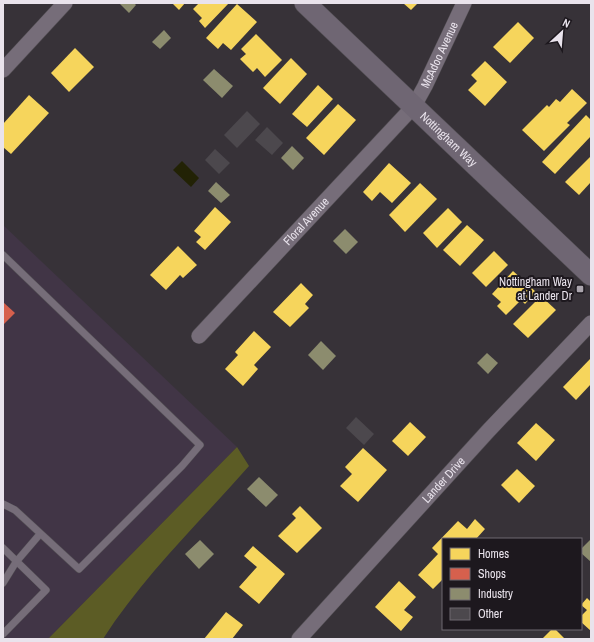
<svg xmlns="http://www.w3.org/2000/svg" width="594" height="642" viewBox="0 0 594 642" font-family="'Archivo Narrow',sans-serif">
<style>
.built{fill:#413546}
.forest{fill:#5c5c25}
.water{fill:#222205}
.homes{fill:#f6d55c}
.shops{fill:#d6604d}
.industry{fill:#8c8c6e}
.building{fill:#4c484d}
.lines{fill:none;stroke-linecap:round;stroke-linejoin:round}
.lane-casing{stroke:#534f54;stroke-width:8}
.street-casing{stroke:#534f54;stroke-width:16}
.secondary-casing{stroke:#534f54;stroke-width:22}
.lane{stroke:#766d79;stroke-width:7}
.street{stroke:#766d79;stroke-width:15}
.secondary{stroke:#6f6673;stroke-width:21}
.poi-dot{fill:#aba5ad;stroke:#1d181e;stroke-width:1.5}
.labels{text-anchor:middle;stroke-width:4;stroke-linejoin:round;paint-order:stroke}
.street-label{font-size:12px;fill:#e9e3ec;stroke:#1d181e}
.poi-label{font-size:12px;fill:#e9e3ec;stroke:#1d181e;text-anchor:end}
</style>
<rect width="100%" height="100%" fill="#373238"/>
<path class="built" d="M3,225L237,447L48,639H3Z"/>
<path class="forest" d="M237,447L249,466C200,522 144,575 103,639H48Z"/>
<path class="water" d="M182,161L199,178L191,187L173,170Z"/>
<g class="homes">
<path d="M172,3H185L179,10Z"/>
<path d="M199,3H229L205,28L199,21L202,18L193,9Z"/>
<path d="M403,3H418L411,10Z"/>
<path d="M237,4L257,22L231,50L223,43L218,49L206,38Z"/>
<path d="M518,22L534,38L510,63L493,47Z"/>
<path d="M256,34L282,60L265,77L257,68L253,72L240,59L246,54L241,49Z"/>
<path d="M75,48L94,67L69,92L51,73Z"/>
<path d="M291,58L307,74L280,104L263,88Z"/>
<path d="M485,61L507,82L485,106L468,90L477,81L471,75Z"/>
<path d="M318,85L333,99L307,127L292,114Z"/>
<path d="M572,89L587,103L567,123L570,125L544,151L522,130L547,105L549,107L556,99L560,102Z"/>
<path d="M29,95L49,113L11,154L3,147V124Z"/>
<path d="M338,104L356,120L324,155L306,138Z"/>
<path d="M586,115L591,120V136L555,174L542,162Z"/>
<path d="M591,156V182L579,195L565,182Z"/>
<path d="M389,163L411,183L392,203L380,192L372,201L363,192Z"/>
<path d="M420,183L437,199L405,232L389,215Z"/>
<path d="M215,207L231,222L205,250L196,242L201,237L194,231Z"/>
<path d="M448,208L462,222L437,248L423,233Z"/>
<path d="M467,225L484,240L460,266L443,250Z"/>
<path d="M178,246L197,265L183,278L180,275L166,290L150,275Z"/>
<path d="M494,251L508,265L486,287L472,273Z"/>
<path d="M513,271L536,292L525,304L521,300L506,315L497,306L501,302L492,294Z"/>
<path d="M301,283L313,295L305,304L309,308L290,327L273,312Z"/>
<path d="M541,296L556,310L528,338L513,324Z"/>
<path d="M254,331L271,347L254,365L258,369L243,386L225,369L238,355L235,352Z"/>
<path d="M591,358V384L576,400L563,387Z"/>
<path d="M410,422L426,437L408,456L392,441Z"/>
<path d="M536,423L555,440L536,461L517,443Z"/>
<path d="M363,448L387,470L358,502L340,486L352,474L345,467Z"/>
<path d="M517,469L535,486L519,503L501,485Z"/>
<path d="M300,506L322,528L297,553L278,536L296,518L292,514Z"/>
<path d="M475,519L485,529L476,539H443V579L433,589L418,575L438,554L432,548L458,521L467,529Z"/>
<path d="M253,546L285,574L259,604L239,587L257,567L244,556Z"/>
<path d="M399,581L416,597L404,610L413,617L401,631L375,607Z"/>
<path d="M587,598L591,602V631L581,622V616L587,610L581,605Z"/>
<path d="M226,612L243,625L232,639H204Z"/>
<path d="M552,629H555L565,639H542Z"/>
</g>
<path class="shops" d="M3,302L15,313L3,325Z"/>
<g class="industry">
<path d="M119,3H134L136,5L129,13Z"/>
<path d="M164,30L171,38L160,49L152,42Z"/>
<path d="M214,69L233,86L222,98L203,80Z"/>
<path d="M292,146L304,158L293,170L281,158Z"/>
<path d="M216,182L230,195L221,203L208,191Z"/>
<path d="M345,229L358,242L346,254L333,241Z"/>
<path d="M321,341L336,356L323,370L308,355Z"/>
<path d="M487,353L498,363L488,374L477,363Z"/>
<path d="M259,477L278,495L266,507L247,489Z"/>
<path d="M591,539V562L581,553V549Z"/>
<path d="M200,540L214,554L199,569L185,554Z"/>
</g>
<g class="building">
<path d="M247,111L260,124L237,148L224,135Z"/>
<path d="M267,127L283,143L272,155L255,140Z"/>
<path d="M215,149L230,163L219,174L205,160Z"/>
<path d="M356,417L374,434L364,445L346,428Z"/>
</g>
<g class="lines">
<g class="lane-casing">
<g id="lane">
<path d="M3,255L200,445L182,466L79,569L15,510L3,504"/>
<path d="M3,548L46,590L3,634"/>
<path d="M3,583L16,562L40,534"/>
</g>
</g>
<g class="street-casing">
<g id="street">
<path d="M3,70L65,3"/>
<path id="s1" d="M199,336L414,106L425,86L464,3"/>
<path id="s2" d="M299,639L489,430L591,323"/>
</g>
</g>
<g class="secondary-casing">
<g id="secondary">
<path id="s3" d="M305,3L591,275"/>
</g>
</g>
<use href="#lane" class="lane"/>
<use href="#street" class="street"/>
<use href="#secondary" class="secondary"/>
</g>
<rect class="poi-dot" x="576" y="285" width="8" height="8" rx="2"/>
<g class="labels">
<g class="street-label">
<text dy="4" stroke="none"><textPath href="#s1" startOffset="372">McAdoo Avenue</textPath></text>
<text dy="4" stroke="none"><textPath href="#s3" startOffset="198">Nottingham Way</textPath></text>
<text dy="4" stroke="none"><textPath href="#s1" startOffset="157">Floral Avenue</textPath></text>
<text dy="4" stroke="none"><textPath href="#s2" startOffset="215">Lander Drive</textPath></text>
</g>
<g class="poi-label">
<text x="572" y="286">Nottingham Way<tspan x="572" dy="14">at Lander Dr</tspan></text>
</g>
</g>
<rect width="594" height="642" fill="none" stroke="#e9e3ec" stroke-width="8"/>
<rect x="442" y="538" width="140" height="92" fill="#1d181e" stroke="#6f6970"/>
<rect x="450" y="548" width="20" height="12" fill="#f6d55c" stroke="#6f6970"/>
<text x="478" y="558" font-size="12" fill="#e9e3ec">Homes</text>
<rect x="450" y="568" width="20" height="12" fill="#d6604d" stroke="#6f6970"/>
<text x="478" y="578" font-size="12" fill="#e9e3ec">Shops</text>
<rect x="450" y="588" width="20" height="12" fill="#8c8c6e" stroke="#6f6970"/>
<text x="478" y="598" font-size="12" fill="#e9e3ec">Industry</text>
<rect x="450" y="608" width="20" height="12" fill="#4c484d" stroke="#6f6970"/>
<text x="478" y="618" font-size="12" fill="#e9e3ec">Other</text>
<g transform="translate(562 32) rotate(26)" stroke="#1d181e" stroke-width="3" paint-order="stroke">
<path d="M0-3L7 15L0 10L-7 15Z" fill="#e9e3ec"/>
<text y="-6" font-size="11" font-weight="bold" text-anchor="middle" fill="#e9e3ec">N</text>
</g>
</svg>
